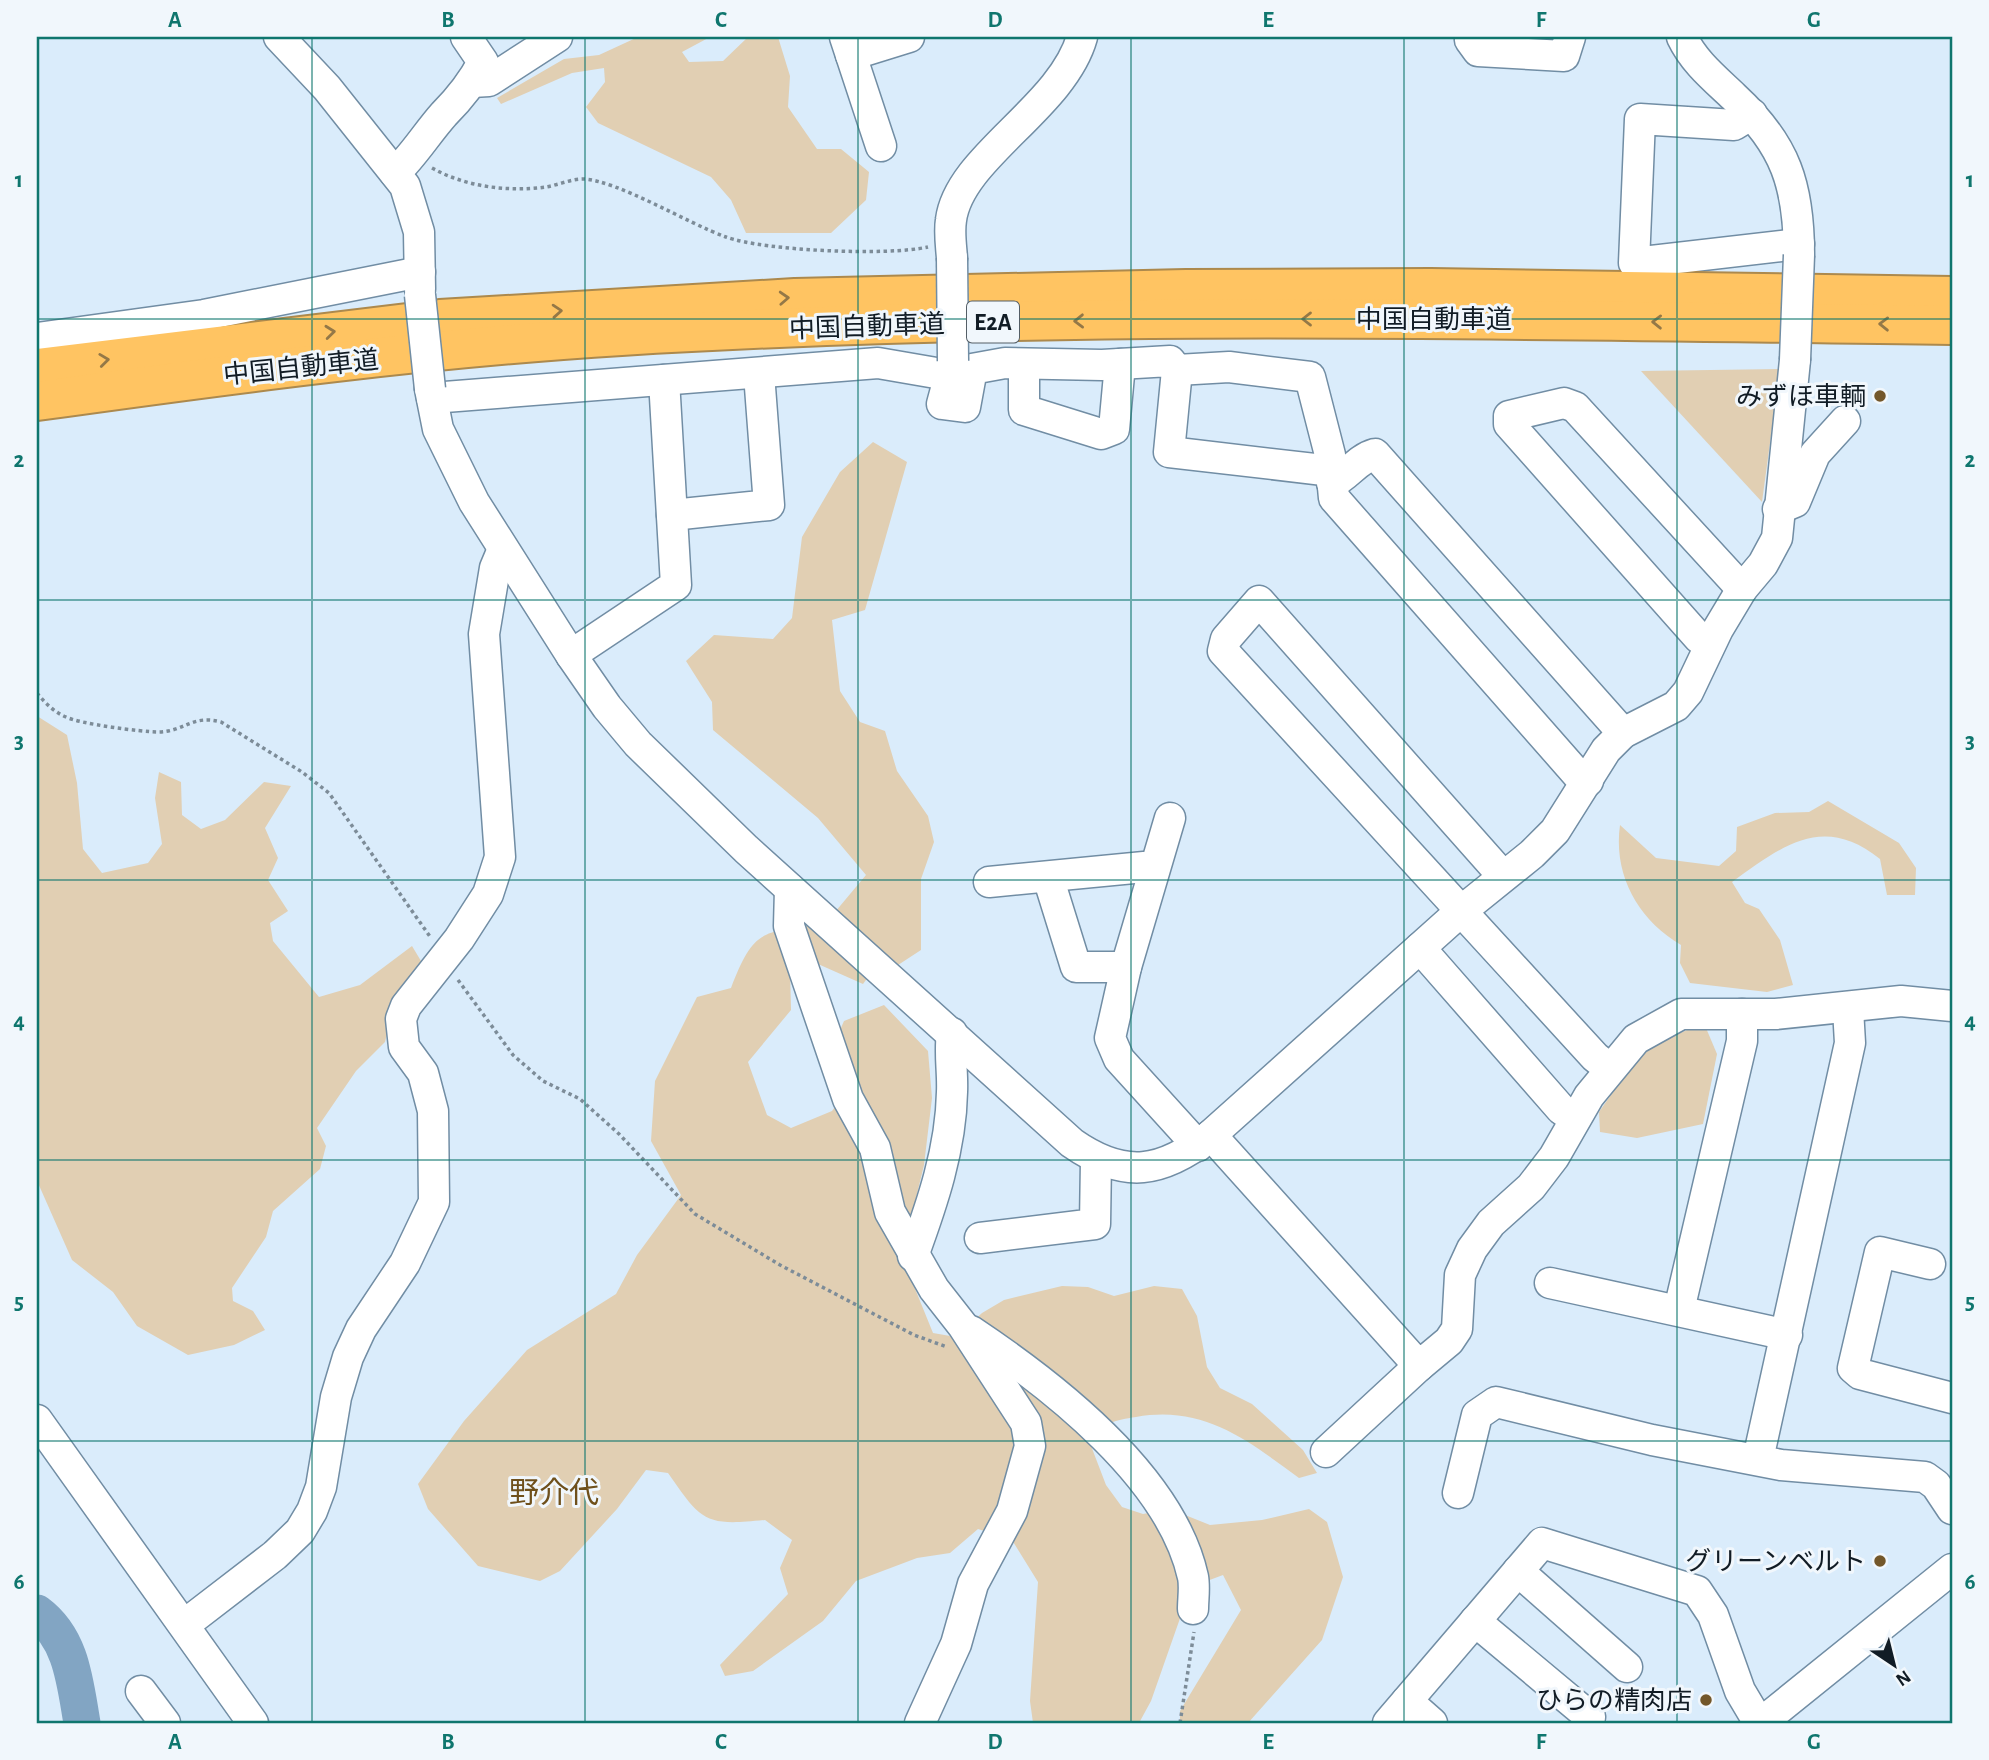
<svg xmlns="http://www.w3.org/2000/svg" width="1989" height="1760" viewBox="0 0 1989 1760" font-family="'Alegreya Sans','Noto Sans JP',sans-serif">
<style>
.green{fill:#e1cfb3}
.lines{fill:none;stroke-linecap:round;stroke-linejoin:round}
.river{stroke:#82a5c3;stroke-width:37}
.minor-casing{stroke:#718da4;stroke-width:33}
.highway-casing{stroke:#ac894d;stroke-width:42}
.path{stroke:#7d8c98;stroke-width:3.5;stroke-dasharray:3.5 3.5;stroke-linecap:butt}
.minor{stroke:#fff;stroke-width:30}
.highway{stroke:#ffc462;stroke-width:38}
.minor-bridge-casing{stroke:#718da4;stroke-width:33;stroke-linecap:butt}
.minor-bridge{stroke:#fff;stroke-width:30}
.oneway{stroke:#947847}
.grid{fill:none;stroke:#0f766e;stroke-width:2;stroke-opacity:0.55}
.poi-dot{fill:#73572a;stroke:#f1f7fc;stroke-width:2.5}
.labels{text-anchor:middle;stroke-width:6;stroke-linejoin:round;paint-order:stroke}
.shield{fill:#f1f7fc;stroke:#545e66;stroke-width:2}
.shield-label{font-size:24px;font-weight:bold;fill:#111c25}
.street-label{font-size:26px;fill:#111c25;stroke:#f1f7fc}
.poi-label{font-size:26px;fill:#111c25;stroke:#f1f7fc;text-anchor:end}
.quarter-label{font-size:30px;fill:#6f501b;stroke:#f1f7fc}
.neatline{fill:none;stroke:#0f766e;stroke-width:2.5}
.grid-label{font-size:23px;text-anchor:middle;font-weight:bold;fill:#0f766e}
</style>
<rect width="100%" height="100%" fill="#daecfb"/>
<g class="green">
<path d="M638,37H710L682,52L689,62L723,61L748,37H778L790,76L788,107L817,149H841L869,172L866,200L831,233H746L731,200L711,177L598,123L586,107L605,82L604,68L572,73L501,104L497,98L564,59L599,55Z"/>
<path d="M1780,369L1762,502L1641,371Z"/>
<path d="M873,442L907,462L865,610L832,620L840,691L860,722L885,731L897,771L928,816L934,842L921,879V950L895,967L835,912L866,875L818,818L713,730L712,702L686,661L714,635L773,639L792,618L802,537L840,472Z"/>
<path d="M37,716L67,735L77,783L83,849L102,873L148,863L162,844L155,798L159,772L181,782L182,815L201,829L225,820L264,782L291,786L265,828L278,858L268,880L288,911L270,923L273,941L319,997L360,985L412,946L424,966L393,1009L385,1042L356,1071L317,1128L326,1146L320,1169L273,1211L266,1237L232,1288L233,1301L253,1311L265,1330L234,1345L188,1355L137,1326L113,1292L72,1260L38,1183Z"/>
<path d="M1828,801L1899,843L1916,868L1915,895H1887L1880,859C1823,813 1782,846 1732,882L1745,903L1759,909L1780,940L1793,985L1767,992L1690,983L1680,963L1681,945C1638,920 1613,875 1620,825L1656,858L1719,866L1736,851L1737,827L1775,813L1809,812Z"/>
<path d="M816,925L871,973L863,984L809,960L790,968L791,1010L748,1062L767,1115L791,1128L832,1111L850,1086L837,1037L844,1021L884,1005L928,1051L932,1098L924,1165L908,1231L905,1264L933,1333L956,1337L982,1313L1004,1300L1062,1286L1088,1287L1114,1296L1154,1286L1182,1289L1197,1316L1207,1367L1220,1388L1252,1404L1303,1450L1317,1473L1299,1478C1247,1440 1204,1405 1136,1417C1115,1420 1104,1423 1088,1438L1106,1485L1122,1507L1143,1514L1170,1509L1210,1525L1262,1520L1309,1509L1327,1522L1343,1577L1322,1640L1248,1723H1180V1711L1241,1610L1223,1575L1191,1587L1151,1701L1139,1723H1033L1030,1701L1038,1582L1012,1540L978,1529L950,1553L917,1558L856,1581L823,1621L753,1671L725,1676L720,1665L788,1594L780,1568L792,1540L765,1520C705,1526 702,1522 668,1473L646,1470L617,1509L560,1571L540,1581L478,1566L428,1509L418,1484L464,1421L527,1350L616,1294L637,1255L681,1195L651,1141L655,1081L697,997L731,988C752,934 759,931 816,925Z"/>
<path d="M1694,1027L1706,1028L1717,1054L1703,1124L1637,1138L1600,1132L1599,1112L1643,1049Z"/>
</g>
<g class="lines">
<path class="river" d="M37,1613C72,1639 75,1683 82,1723"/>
<g class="minor-casing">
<g id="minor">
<path d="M279,37L327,88L405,186L419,232L420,289"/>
<path d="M845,37L881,146"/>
<path d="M1471,37L1470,40L1478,51L1564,56L1570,37"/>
<path d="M1682,37C1694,62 1714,78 1734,97C1786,145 1799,186 1799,255"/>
<path d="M851,55L909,37"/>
<path d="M472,82L489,81L557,37"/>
<path d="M1752,114L1734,125L1640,119L1634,263L1799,244"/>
<path d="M395,173C414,155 427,133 444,114C460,98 472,83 483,62L466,37"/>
<path d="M952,258C951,245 949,232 951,220C959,157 1062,108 1082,37"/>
<path d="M37,338L204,315L420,272"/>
<path d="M1024,364V410L1101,434L1114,429L1120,364"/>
<path d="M1177,370L1229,367L1310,377L1330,455L1334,498L1577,774L1588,781"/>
<path d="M949,378L942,404L965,407L972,369L1005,363L1102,365L1170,361L1177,370L1169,452L1332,471"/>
<path d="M430,389L438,429L474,502L571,655L607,707L638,744L746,849L1072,1143C1125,1180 1162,1173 1211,1135L1460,912L1532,854L1555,831L1606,750L1623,733L1676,706L1688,692L1718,629L1742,589L1763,564L1777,538L1795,360"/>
<path d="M432,398L878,363L936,373L949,378L953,361"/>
<path d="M1332,483C1349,475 1357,459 1375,454L1623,733"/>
<path d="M1778,509L1795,502L1815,454L1845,421"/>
<path d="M672,515L769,505L759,374"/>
<path d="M1709,645L1699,638L1509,424V416L1564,403L1575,407L1742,589"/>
<path d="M571,655L676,585L664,380"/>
<path d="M1170,818L1126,967L1110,1038L1119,1059L1198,1146"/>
<path d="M1503,876L1259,601L1226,639L1223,651L1595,1057L1610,1069"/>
<path d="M1048,877L1076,967H1126"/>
<path d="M989,882L1144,867L1154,870"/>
<path d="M790,889L789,926L848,1099L875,1148L890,1212L934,1289L963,1326L1026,1423L1030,1446L1012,1511L973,1584L956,1644L920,1723"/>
<path d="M1420,948L1561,1109L1575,1119"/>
<path d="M1211,1135L1419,1366L1449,1341L1457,1329L1460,1275L1472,1249L1491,1223L1531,1187L1554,1157L1589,1096L1636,1039L1681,1014H1776L1901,1001L1952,1006"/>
<path d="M980,1238L1095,1224L1096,1160"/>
<path d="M913,1256C932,1204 951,1149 952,1092C953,1072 949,1053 952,1033"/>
<path d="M1930,1264L1880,1252L1853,1368L1860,1374L1952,1398"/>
<path d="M1550,1283L1787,1335"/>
<path d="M1679,1310L1742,1041V1014"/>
<path d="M971,1331C1052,1385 1171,1477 1193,1577C1195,1587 1193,1599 1193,1609"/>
<path d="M37,1420L253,1723"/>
<path d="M1326,1452L1419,1366"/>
<path d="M1758,1459L1850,1043L1848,1009"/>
<path d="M1458,1493L1477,1415L1496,1402L1652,1440L1781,1465L1925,1477L1936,1485L1952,1509"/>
<path d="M1518,1571L1627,1667"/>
<path d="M1475,1621L1590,1717"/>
<path d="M184,1625L275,1555L300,1531L312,1511L321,1487L336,1397L348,1357L361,1329L405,1263L434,1202L433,1111L423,1073L404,1047L401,1019L406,1006L459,939L488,894L500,857L484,634L495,568L503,549"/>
<path d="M141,1691L165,1723"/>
<path d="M1407,1701L1432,1723"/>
<path d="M1388,1723L1542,1543L1697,1591L1713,1615L1740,1691L1759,1723"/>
<path d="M1761,1723L1952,1569"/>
</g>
</g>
<g class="highway-casing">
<g id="highway">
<path d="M37,368L440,319L795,298L1186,289L1431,288L1952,296"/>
<path d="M37,401C231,374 426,348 621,336C1064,309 1509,320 1952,325"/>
</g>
</g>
<g class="path">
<path d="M432,168C466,187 508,192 546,187C558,185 571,179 583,179C617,180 689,224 726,237C765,251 888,256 928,247"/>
<path d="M37,693C45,703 54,712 66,717C80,724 142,732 158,732C184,732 192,714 221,722L302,772L329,793L431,938"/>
<path d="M458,980L513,1055L543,1081L580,1099L619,1134L695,1214L780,1265L914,1335L947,1347"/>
<path d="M1180,1723L1194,1632"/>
</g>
<use href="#minor" class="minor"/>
<use href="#highway" class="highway"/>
<g class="minor-bridge-casing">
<g id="minor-bridge">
<path d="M952,258L953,361"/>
<path d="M420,295L430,389"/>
<path d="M1795,360L1799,255"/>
</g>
</g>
<use href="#minor-bridge" class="minor-bridge"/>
</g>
<defs><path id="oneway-chevron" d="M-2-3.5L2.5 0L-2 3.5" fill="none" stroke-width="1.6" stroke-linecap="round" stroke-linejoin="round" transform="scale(1.75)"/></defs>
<g class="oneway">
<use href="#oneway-chevron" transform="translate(784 298) rotate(-3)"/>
<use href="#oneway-chevron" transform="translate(557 311) rotate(-4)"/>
<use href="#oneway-chevron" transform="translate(1307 319) rotate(180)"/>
<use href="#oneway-chevron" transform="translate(1079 321) rotate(179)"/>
<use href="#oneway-chevron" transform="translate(1657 322) rotate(-179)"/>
<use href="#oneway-chevron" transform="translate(1884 324) rotate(-179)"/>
<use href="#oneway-chevron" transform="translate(330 332) rotate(-6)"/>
<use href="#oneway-chevron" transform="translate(104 360) rotate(-7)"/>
</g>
<path class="grid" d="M312,37V1723M585,37V1723M858,37V1723M1131,37V1723M1404,37V1723M1677,37V1723M37,319H1952M37,600H1952M37,880H1952M37,1160H1952M37,1441H1952"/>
<g class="poi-dot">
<circle cx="1880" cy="396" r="7"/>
<circle cx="1880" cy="1561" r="7"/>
<circle cx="1706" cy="1700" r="7"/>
</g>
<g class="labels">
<rect class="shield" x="967" y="301.5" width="52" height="41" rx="5"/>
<g class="shield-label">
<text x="993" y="330">E2A</text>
</g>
<g class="street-label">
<text x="1434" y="328">中国自動車道</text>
<text transform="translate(867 326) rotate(-2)" y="9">中国自動車道</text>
<text transform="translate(301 367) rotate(-6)" y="9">中国自動車道</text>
</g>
<g class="poi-label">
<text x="1866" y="405">みずほ車輌</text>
<text x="1866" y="1570">グリーンベルト</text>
<text x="1692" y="1709">ひらの精肉店</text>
</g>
<g class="quarter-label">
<text x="554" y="1503">野介代</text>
</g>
</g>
<rect width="1989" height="1760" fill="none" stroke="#f1f7fc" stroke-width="77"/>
<g transform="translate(1894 1665) rotate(145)" stroke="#f1f7fc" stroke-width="5" paint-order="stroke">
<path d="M0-5L12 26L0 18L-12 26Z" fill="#111c25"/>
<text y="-10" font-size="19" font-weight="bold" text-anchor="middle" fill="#111c25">N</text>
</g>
<rect x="38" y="38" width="1913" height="1684" class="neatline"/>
<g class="grid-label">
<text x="175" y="27">A</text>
<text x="448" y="27">B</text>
<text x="721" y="27">C</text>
<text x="995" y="27">D</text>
<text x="1268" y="27">E</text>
<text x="1541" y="27">F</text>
<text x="1814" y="27">G</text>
<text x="19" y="187">1</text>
<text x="1970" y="187">1</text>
<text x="19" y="467">2</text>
<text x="1970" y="467">2</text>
<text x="19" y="748">3</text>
<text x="1970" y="748">3</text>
<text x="19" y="1028">4</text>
<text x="1970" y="1028">4</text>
<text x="19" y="1309">5</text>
<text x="1970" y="1309">5</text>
<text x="19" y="1589">6</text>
<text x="1970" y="1589">6</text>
<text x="175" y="1749">A</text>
<text x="448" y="1749">B</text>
<text x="721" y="1749">C</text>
<text x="995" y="1749">D</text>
<text x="1268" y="1749">E</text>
<text x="1541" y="1749">F</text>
<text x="1814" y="1749">G</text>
</g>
</svg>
